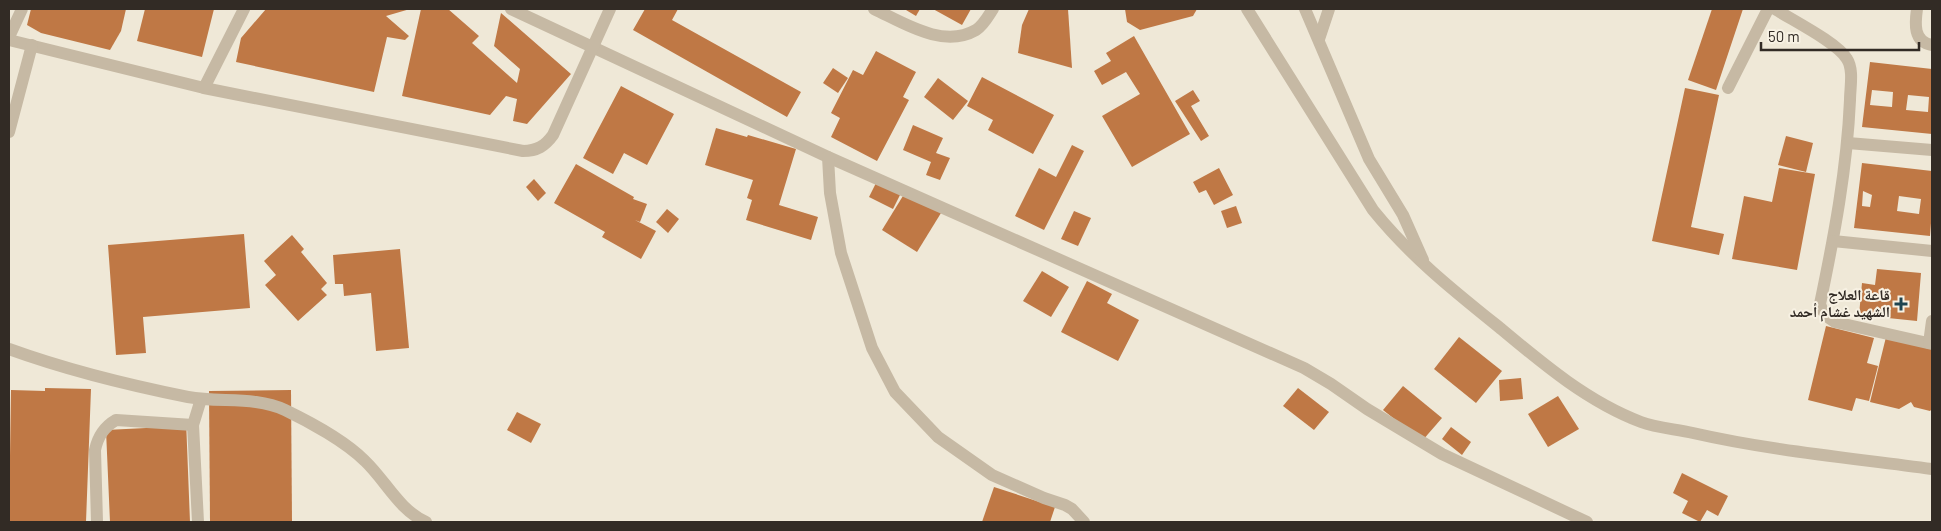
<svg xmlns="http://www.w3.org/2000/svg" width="1941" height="531" viewBox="0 0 1941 531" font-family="Barlow,'Noto Naskh Arabic',sans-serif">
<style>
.building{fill:#bf7845;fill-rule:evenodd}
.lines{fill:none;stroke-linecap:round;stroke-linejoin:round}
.minor{stroke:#c6b9a4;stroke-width:12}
.poi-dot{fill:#1e4450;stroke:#f7f1e3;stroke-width:2}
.labels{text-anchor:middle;stroke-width:4;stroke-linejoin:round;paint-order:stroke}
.poi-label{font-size:15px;font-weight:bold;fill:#322b25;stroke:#f7f1e3;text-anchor:end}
</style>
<rect width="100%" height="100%" fill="#efe8d7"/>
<g class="building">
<path d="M31,9H126L121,31L110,50L41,33L27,25Z"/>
<path d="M145,9H214L202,57L137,41Z"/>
<path d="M266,9H410L386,16L409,36L405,40L387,37L374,92L236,62L241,38Z"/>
<path d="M421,9H448L479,36L472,43L517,83L520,69L494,46L501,13L571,74L527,124L513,121L517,99L506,96L490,115L402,96Z"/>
<path d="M645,9H678L672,20L801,92L787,117L633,30Z"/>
<path d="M907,9H920L916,16L906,10Z"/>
<path d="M933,9H971L962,25Z"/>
<path d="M1029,9H1068L1072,68L1018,53L1022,25Z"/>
<path d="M1125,9H1197L1193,16L1140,30L1127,22Z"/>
<path d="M1712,9H1743L1716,90L1688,80Z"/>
<path d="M1134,36L1190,134L1132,167L1102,116L1140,94L1126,72L1102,85L1094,71L1111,61L1106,53Z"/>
<path d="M876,51L916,72L903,97L909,100L877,161L831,137L840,118L831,113L853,70L863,75Z"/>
<path d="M1870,62L1932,69V134L1862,127ZM1872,90L1893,92L1892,107L1870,105ZM1908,95L1929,97L1928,112L1906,110Z"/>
<path d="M833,68L848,78L838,93L823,83Z"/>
<path d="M982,77L1054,115L1033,154L988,130L993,120L967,106Z"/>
<path d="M938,78L968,101L953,120L924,97Z"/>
<path d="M621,86L674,114L647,165L624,153L613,174L583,158Z"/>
<path d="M1685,88L1719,95L1691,227L1724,234L1719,255L1652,241Z"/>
<path d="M1193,90L1200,101L1191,106L1209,136L1201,141L1175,101Z"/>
<path d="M913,125L943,138L936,153L950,158L940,180L926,175L931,162L903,150Z"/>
<path d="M716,128L747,137L748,135L796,149L779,205L818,217L811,240L746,220L752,200L747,198L753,180L705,165Z"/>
<path d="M1786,136L1813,143L1806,172L1778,165Z"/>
<path d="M1072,145L1084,151L1044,230L1015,216L1039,168L1056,177Z"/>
<path d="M1862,163L1932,171V210L1930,236L1854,228ZM1863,191L1872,195L1870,207L1862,206ZM1899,196L1921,199L1919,214L1897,211Z"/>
<path d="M576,164L634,197L633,199L647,204L640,222L635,220L656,231L641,259L602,237L605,232L554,203Z"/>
<path d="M1219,168L1233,195L1214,205L1206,190L1199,193L1193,182Z"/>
<path d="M1779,168L1815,174L1797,270L1732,259L1744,196L1772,202Z"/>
<path d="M880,175L904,187L893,209L869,197Z"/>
<path d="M534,179L546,193L538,201L526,187Z"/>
<path d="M906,191L941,213L917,252L882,230Z"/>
<path d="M1236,206L1242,223L1227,228L1221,211Z"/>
<path d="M667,209L679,219L668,233L656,222Z"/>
<path d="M1074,211L1091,218L1078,246L1061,239Z"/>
<path d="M244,234L250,308L143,317L146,353L116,355L108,245Z"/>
<path d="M292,235L304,249L301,252L327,283L321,289L327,295L298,321L265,285L276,275L264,261Z"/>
<path d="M400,249L409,348L376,351L371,293L344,296L343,284H335L333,255Z"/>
<path d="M1877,269L1921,273L1917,321L1859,315L1862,283L1875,285Z"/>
<path d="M1042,271L1069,287L1051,317L1023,301Z"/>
<path d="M1087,281L1112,294L1107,303L1139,320L1118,361L1061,332Z"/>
<path d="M1826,326L1874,338L1867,363L1878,366L1869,401L1856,398L1852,411L1808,400Z"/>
<path d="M1887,333L1932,344V409L1930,411L1914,407L1911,402L1899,409L1870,402Z"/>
<path d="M1459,337L1502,371L1476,403L1434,369Z"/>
<path d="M1521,378L1523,399L1500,401L1499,380Z"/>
<path d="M1403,386L1442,418L1422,441L1383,410Z"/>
<path d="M45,388L91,389L86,522H9L11,390L45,391Z"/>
<path d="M1298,388L1329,412L1314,430L1283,406Z"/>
<path d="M291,390L292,522H210L209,391Z"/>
<path d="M1558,396L1579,429L1548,447L1528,414Z"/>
<path d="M517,412L541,424L531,443L507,430Z"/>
<path d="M186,420L190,522H110L106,430L146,428Z"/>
<path d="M1451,427L1471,442L1462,455L1442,439Z"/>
<path d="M1682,473L1728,496L1718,516L1707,510L1700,522L1682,513L1688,501L1673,493Z"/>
<path d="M994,487L1055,507L1050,522H982Z"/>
</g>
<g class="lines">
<g class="minor">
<path d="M511,9L828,157L1304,368L1331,384L1367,409L1442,454L1587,522"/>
<path d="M874,9C904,23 943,49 976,30C983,26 989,15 993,9"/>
<path d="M1247,9L1373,210C1411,257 1454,291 1500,328C1543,364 1588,402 1641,422C1657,428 1676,429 1693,433C1772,451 1852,458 1932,469"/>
<path d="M1305,9L1369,159L1403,215L1423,260"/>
<path d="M1775,9C1792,20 1838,43 1847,59C1854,70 1850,88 1850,100C1847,169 1834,237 1820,304C1822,312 1828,318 1835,322L1932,344"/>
<path d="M1917,9C1915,23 1913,42 1932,45"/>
<path d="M9,37L22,9"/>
<path d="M1319,39L1329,9"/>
<path d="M9,40L204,88L523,151C537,151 545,146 553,135L610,9"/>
<path d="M204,88L244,9"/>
<path d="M1728,88L1768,9"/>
<path d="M9,132L32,45"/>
<path d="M1848,143L1932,150"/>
<path d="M828,157L830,193L841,253L872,348L895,392L938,437L992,475L1044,498L1065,505L1072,509L1084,522"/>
<path d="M1833,241L1932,251"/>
<path d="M1929,343L1932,321"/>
<path d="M9,349C67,370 128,385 188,397C220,403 255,396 285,410C310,422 346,442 365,461C386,481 399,510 426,522"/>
<path d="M97,522L95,450C98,436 104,427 116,420L193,425"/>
<path d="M198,522L193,425L201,399"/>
</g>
</g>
<path class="poi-dot" d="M1898.5 296.5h5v5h5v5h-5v5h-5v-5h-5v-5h5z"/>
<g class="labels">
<g class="poi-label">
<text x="1890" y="300">قاعة العلاج<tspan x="1890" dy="17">الشهيد غشام أحمد</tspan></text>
</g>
</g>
<rect width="1941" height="531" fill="none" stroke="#322b25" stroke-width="20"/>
<path d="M1761 42v8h158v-8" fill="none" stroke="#322b25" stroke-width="2.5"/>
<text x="1768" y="42" font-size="15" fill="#322b25" stroke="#f7f1e3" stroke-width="4" paint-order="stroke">50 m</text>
</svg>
